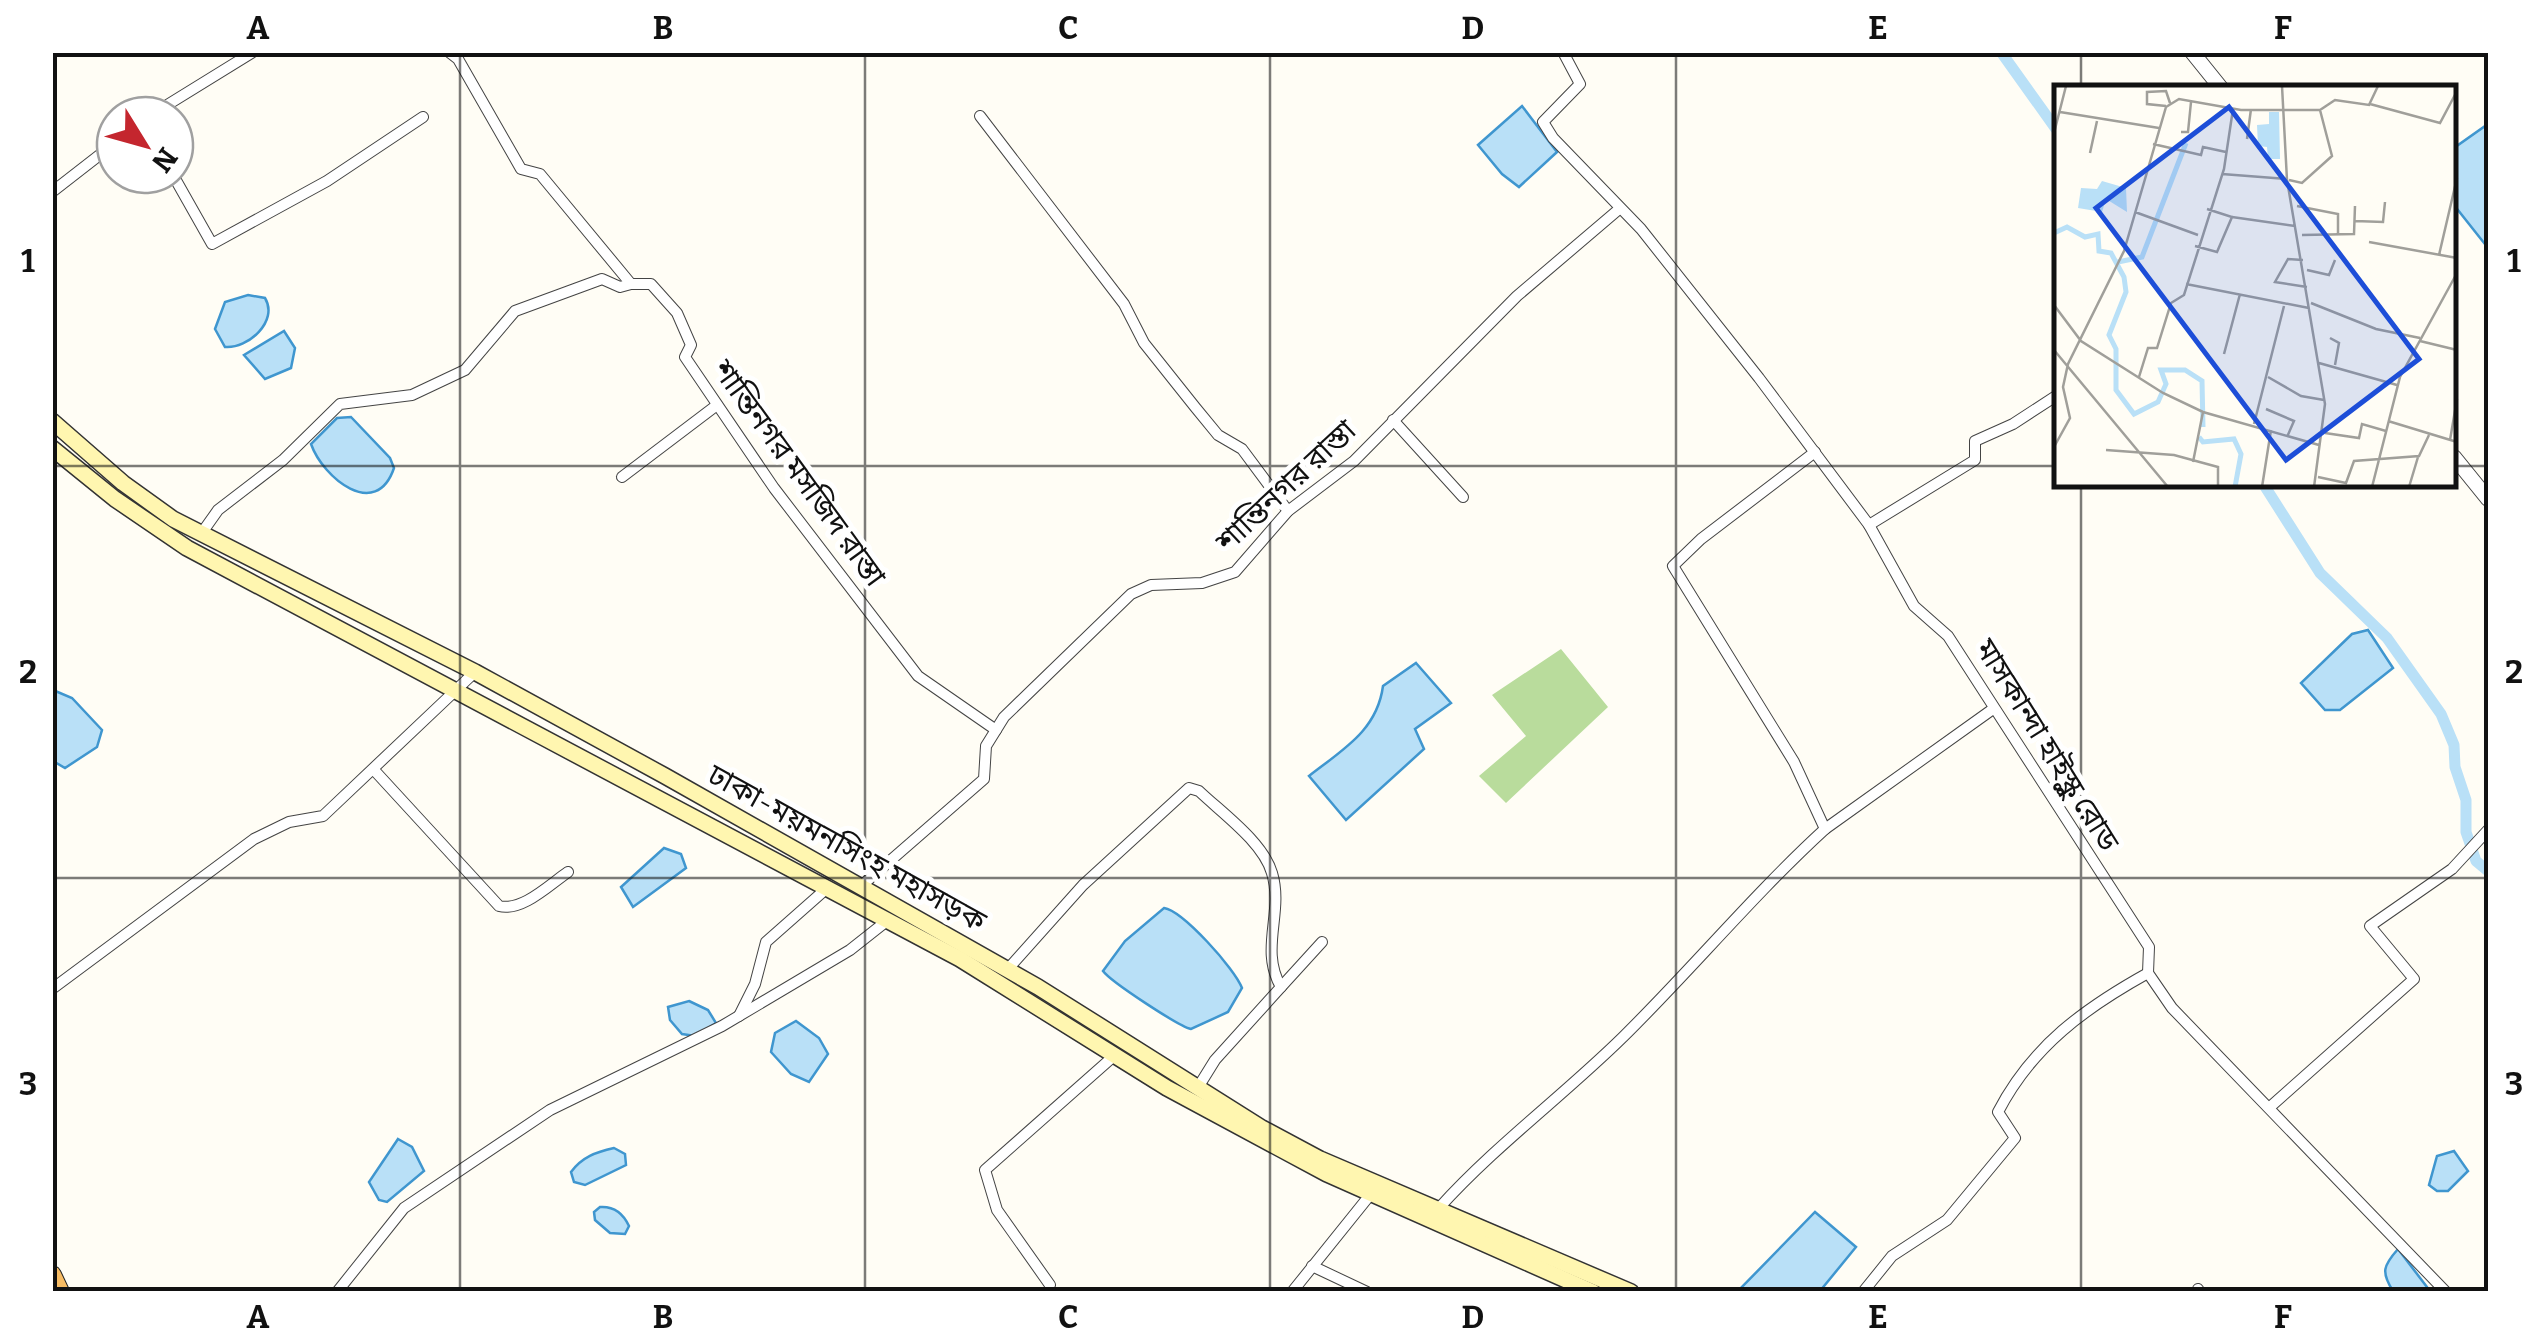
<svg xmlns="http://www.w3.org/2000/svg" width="2541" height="1344" viewBox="0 0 2541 1344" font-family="Bitter,'Noto Sans Bengali',serif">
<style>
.forest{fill:#b9dc9c}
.water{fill:#b9e0f7;stroke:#3f96cf;stroke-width:2.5}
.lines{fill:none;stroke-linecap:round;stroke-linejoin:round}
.canal{stroke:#b9e0f7;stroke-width:11}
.minor-casing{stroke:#444;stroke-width:12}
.tertiary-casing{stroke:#444;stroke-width:16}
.secondary-casing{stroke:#333;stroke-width:18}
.trunk-casing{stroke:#222;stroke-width:20}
.minor{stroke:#fff;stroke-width:10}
.tertiary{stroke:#fff;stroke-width:14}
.secondary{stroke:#fff6b0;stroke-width:15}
.trunk{stroke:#f7bc64;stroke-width:18}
.grid{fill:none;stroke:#111;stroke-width:2.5;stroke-opacity:0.55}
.labels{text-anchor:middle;stroke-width:10;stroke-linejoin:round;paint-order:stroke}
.street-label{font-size:30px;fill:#111;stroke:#fff}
.inset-river{fill:none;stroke:#b9e0f7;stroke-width:5}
.inset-road{fill:none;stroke:#a09f9a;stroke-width:2.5}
.view{fill:#1d4ed8;fill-opacity:0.15;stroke:#1d4ed8;stroke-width:5}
.inset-edge{fill:none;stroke:#111;stroke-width:5}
.neatline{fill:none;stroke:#111;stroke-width:4}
.grid-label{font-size:32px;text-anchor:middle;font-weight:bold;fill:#111}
</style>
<rect width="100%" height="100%" fill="#fffdf5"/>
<path class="forest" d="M1561,649L1608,707L1506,803L1479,776L1526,736L1492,695Z"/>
<g class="water">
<path d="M1522,106L1557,152L1519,187L1502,174L1478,145Z"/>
<path d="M2488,124V248L2454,205V148Z"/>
<path d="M248,295L265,298C279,321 248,349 225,347L215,329L225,302Z"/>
<path d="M284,331L295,348L291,368L265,379L244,355Z"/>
<path d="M351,417L390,458L394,468C376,521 323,478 311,444L337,418Z"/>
<path d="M2368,630L2393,668L2340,710H2325L2301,683L2352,634Z"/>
<path d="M1416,663L1451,703L1415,729L1424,749L1346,820L1309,776C1342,750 1377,731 1383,686Z"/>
<path d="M53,690L72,698L102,730L97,747L65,768L53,761Z"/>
<path d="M664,848L681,854L686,868L633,907L621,887Z"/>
<path d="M1164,908C1183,911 1235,969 1242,988L1228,1012L1191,1029C1180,1027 1111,982 1103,971L1125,941Z"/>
<path d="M689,1001L708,1010L716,1023L695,1036L682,1034L670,1020L668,1007Z"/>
<path d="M796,1021L819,1038L828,1054L809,1082L791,1074L771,1052L775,1033Z"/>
<path d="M398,1139L412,1147L424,1171L387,1202L379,1200L369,1182Z"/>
<path d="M614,1148L625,1154L626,1165L585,1185L574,1182L571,1172C582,1157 596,1152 614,1148Z"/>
<path d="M2454,1151L2468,1171L2448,1191H2437L2429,1185L2437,1156Z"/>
<path d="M600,1207C614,1206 623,1213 629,1226L625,1234L610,1233L595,1220L594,1212Z"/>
<path d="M1815,1212L1856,1247L1820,1291H1747L1742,1287Z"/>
<path d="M2398,1249L2430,1291H2393C2381,1272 2383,1266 2398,1249Z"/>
</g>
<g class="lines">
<g class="canal">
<path d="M2001,52L2056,129"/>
<path d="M2264,485L2320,573L2387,638L2441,714L2454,745L2455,767L2466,800V832L2476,861L2488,871"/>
</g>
<g class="minor-casing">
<g id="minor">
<path d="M449,52L458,59L521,169L540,174L631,284H651L677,313L691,345L685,357L774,488L918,676L996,730"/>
<path d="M1563,52L1580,84L1543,122L1553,138L1641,229L1759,378L1869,525L1914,606L1948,636L2149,947L2148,973L2172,1008L2446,1292"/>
<path d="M151,115L253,52"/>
<path d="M980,116L1124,304L1144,343L1195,407L1218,435L1242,449L1288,511"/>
<path d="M173,175L212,244L327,181L423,117"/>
<path d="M52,192L115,143"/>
<path d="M1393,420L1463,497"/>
<path d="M1815,452L1701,539L1673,566L1794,762L1825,829L1993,709"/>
<path d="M622,477L717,405"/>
<path d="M1869,525L1975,460V441L2013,424L2056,396"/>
<path d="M201,534L218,510L283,460L340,404L412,395L465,370L515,311L602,279L620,287L631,284"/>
<path d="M374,770L499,906C522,912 549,885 568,872"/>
<path d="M860,887L984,779L986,746L1004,717L1131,594L1151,585L1202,583L1235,572L1288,511L1354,461L1517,296L1618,210"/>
<path d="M1007,970L1083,885L1189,788L1199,791C1222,813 1263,842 1272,873C1284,913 1259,949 1281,987L1215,1060L1197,1089"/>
<path d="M1281,987L1322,942"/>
<path d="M52,989L254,839L289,822L323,816L475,672"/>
<path d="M739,1016L755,984L766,942L826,889"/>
<path d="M2270,1107L2414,979L2370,926L2452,869L2488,830"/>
<path d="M1439,1208C1496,1145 1563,1096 1623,1037C1692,969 1754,894 1825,829"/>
<path d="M1312,1266L1367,1292"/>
<path d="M1050,1285L997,1210L985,1170L1115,1055"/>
<path d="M2198,1289L2200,1292"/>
<path d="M337,1292L404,1208L550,1110L722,1026L850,950L888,920"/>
<path d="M1292,1292L1370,1195"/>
<path d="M1863,1292L1892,1256L1947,1220L2015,1138L1998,1112C2032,1046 2085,1008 2148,973"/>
</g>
</g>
<g class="tertiary-casing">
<g id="tertiary">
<path d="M2192,52L2221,88"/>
<path d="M2454,457L2488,499"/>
</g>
</g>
<g class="secondary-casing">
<g id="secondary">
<path d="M52,421L123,483L173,519L475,672L665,776L1038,987L1262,1128L1320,1159L1631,1292"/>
<path d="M52,448L115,499L187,548L960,959L1167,1088L1327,1174L1593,1292"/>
</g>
</g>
<g class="trunk-casing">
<path id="trunk" d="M52,1275L60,1292"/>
</g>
<use href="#minor" class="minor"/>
<use href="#tertiary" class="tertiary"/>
<use href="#secondary" class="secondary"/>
<use href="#trunk" class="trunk"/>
</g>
<path class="grid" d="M460,52V1292M865,52V1292M1270,52V1292M1676,52V1292M2081,52V88M52,466H2056M2454,466H2488M2081,485V1292M52,878H2488"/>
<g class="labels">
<g class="street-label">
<text transform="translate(799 473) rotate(54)" y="10">শান্তিনগর মসজিদ রাস্তা</text>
<text transform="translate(1286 486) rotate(-43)" y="10">শান্তিনগর রাস্তা</text>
<text transform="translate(2047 745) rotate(58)" y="10">মাসকান্দা হাইস্কুল রোড</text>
<text transform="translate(847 848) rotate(29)" y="10">ঢাকা-ময়মনসিংহ মহাসড়ক</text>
</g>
</g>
<g transform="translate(2054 85)">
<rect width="402" height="402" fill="#fffdf5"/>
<path d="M215,27H225L226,74H214L213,62L204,61L203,40L215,39ZM48,96L72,103L73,127L52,114L48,127L24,123L27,103L43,104Z" fill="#b9e0f7"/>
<path class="inset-river" d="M0,148L13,142L31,152L44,149L45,166L57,168L70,192L72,207L55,250L62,264V305L80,329L104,317L112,299L107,285H131L148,296L149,342M64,177L88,172L132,58M145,352L149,357L180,354L187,369L181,402"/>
<path class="inset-road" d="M228,1L233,95L271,319L260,402M316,19L386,38L403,6M112,21L93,19V7L112,6L116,18M6,27L105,43M127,47H134L137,17M0,48L12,1M193,54L197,24M99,59L147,70L149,62L172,67M36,68L43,36M168,89L233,94M235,95L248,98L278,71L266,25M243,121L284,129V149M81,127L144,150M178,132L241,141M301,136L329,137L331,117M248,150L300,149L301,121M315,157L403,173M141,161L163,167L178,132L153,124M385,170L403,93M249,175L234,174L221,197L253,202M253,185L275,190L281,175M132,199L255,223M257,218L322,244L366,253M0,220L27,256L109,308L149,327L265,360M276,253L285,258L281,280M366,256L403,265M0,265L114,402M170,269L186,209M265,278L343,300M85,292L94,263H103L117,218L130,210L170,84L179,24M214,292L247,311L270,315M212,324L240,336L233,352M334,336L403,357M200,339L230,221M271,348L305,353L308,339L332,346M396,355L403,314M0,362L16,333L9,302L14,279L70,166L112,22L125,14L187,25H266L281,15L315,20L324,1M52,365L120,370L164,382V402M139,377L149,327M264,392L292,398L300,376L365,371L375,350M208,402L217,345M318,402L346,292L403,188M355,402L364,372"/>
<path class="view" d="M175,22L365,274L232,375L42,123Z"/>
<rect width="402" height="402" class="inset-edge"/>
</g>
<rect width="2541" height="1344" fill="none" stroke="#ffffff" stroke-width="110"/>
<g transform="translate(145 145) rotate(127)"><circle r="48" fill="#ffffff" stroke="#a0a0a0" stroke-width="2.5"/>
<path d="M0-8L18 38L0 25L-18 38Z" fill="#c4262e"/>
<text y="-15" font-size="28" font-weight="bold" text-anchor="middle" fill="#111111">N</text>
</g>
<rect x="55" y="55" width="2431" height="1234" class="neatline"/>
<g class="grid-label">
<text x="258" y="39">A</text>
<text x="663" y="39">B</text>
<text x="1068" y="39">C</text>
<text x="1473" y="39">D</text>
<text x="1878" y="39">E</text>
<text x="2283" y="39">F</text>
<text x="28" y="272">1</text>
<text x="2514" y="272">1</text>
<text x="28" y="683">2</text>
<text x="2514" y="683">2</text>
<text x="28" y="1095">3</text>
<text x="2514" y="1095">3</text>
<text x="258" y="1328">A</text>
<text x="663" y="1328">B</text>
<text x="1068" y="1328">C</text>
<text x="1473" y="1328">D</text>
<text x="1878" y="1328">E</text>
<text x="2283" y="1328">F</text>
</g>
</svg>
